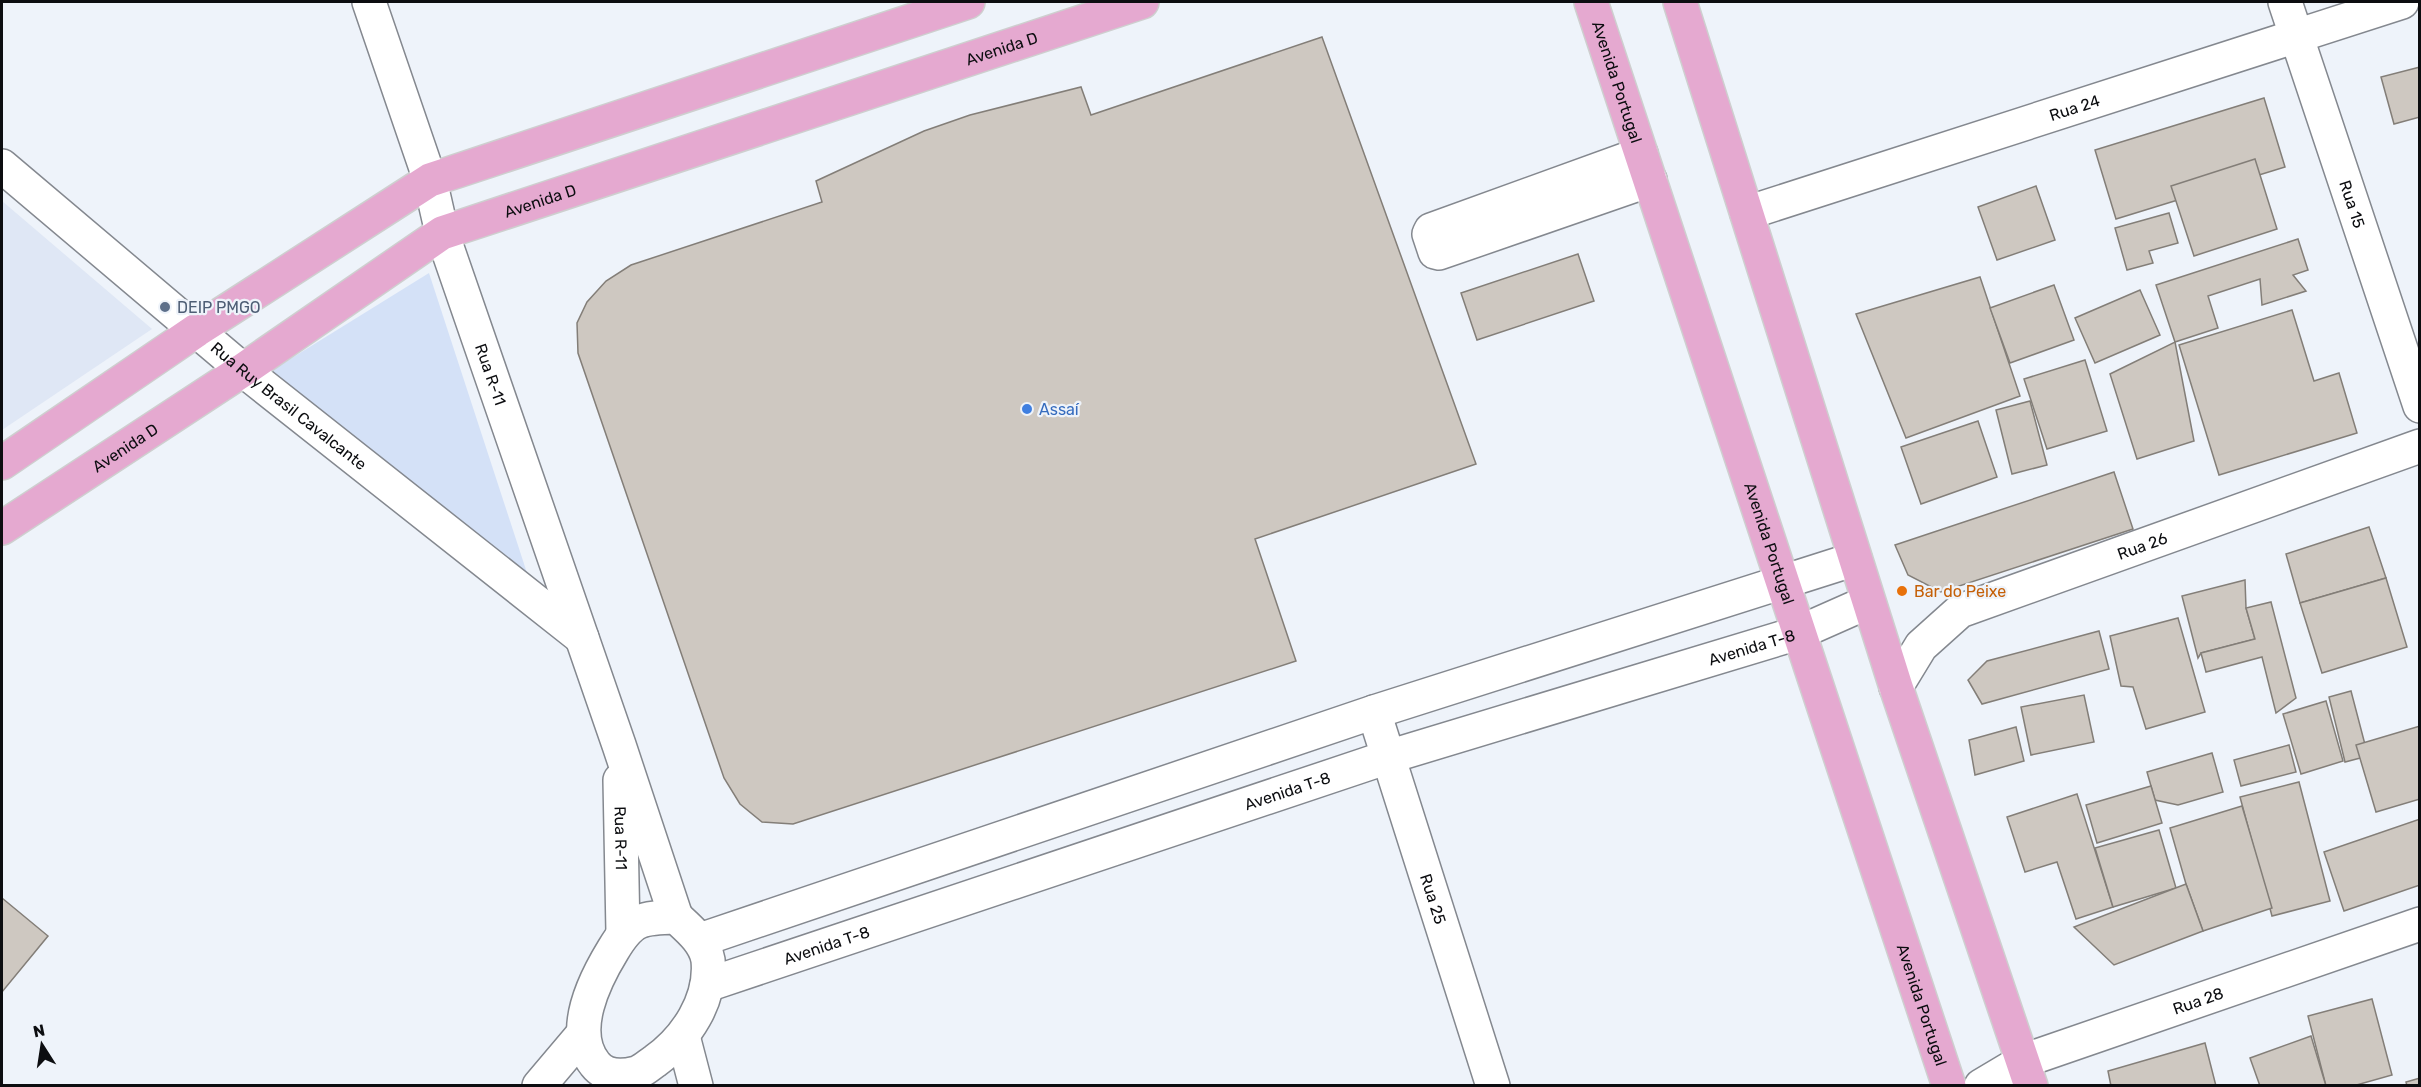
<svg xmlns="http://www.w3.org/2000/svg" width="2421" height="1087" viewBox="0 0 2421 1087" font-family="Rubik,sans-serif">
<style>
.built{fill:#dfe7f5}
.green{fill:#d4e1f7}
.building{fill:#cec8c1;stroke:#837e78;stroke-width:1.5}
.lines{fill:none;stroke-linecap:round;stroke-linejoin:round}
.minor-casing{stroke:#84888f;stroke-width:36}
.major-casing{stroke:#cecfcf;stroke-width:36}
.minor{stroke:#fff;stroke-width:33}
.major{stroke:#e5a9d0;stroke-width:33}
.service-dot{fill:#5c6f8a;stroke:#eef3fa;stroke-width:2}
.shop-dot{fill:#3f7fe0;stroke:#eef3fa;stroke-width:2}
.food-dot{fill:#e8710a;stroke:#eef3fa;stroke-width:2}
.labels{text-anchor:middle;stroke-width:4.5;stroke-linejoin:round;paint-order:stroke}
.street-label{font-size:16px;fill:#0c0d10;stroke:#eef3fa}
.service-label{font-size:16px;fill:#4e5e75;stroke:#eef3fa;text-anchor:start}
.shop-label{font-size:16px;fill:#366cbe;stroke:#eef3fa;text-anchor:start}
.food-label{font-size:16px;fill:#c56008;stroke:#eef3fa;text-anchor:start}
</style>
<rect width="100%" height="100%" fill="#eef3fa"/>
<path class="built" d="M2,201L152,329L2,430Z"/>
<path class="green" d="M429,273L527,573L266,374Z"/>
<g class="building">
<path d="M1322,37L1476,464L1255,539L1296,661L793,824L762,822L740,804L724,778L578,353L577,323L587,302L606,281L631,265L822,202L816,181L924,131L970,115L1081,87L1091,115Z"/>
<path d="M2420,67V117L2394,124L2381,77Z"/>
<path d="M2264,98L2285,167L2116,219L2095,150Z"/>
<path d="M2255,159L2277,229L2194,256L2171,186Z"/>
<path d="M2036,186L2055,240L1997,260L1978,207Z"/>
<path d="M2169,213L2178,243L2149,251L2153,263L2127,270L2115,228Z"/>
<path d="M2298,239L2308,270L2293,275L2306,291L2262,305L2260,279L2208,296L2218,328L2175,342L2156,285Z"/>
<path d="M1578,254L1594,301L1477,340L1461,293Z"/>
<path d="M1980,277L2020,396L1906,438L1856,314Z"/>
<path d="M2054,285L2074,340L2010,363L1990,308Z"/>
<path d="M2140,290L2160,335L2095,363L2075,318Z"/>
<path d="M2292,310L2314,381L2339,373L2357,433L2219,475L2179,345Z"/>
<path d="M2175,342L2194,441L2137,459L2110,374Z"/>
<path d="M2085,360L2107,431L2047,449L2024,379Z"/>
<path d="M2030,401L2047,465L2012,474L1996,410Z"/>
<path d="M1978,421L1997,477L1921,504L1901,447Z"/>
<path d="M2114,472L2133,529L1941,592L1908,575L1895,545Z"/>
<path d="M2369,527L2386,578L2300,603L2286,554Z"/>
<path d="M2386,578L2407,647L2322,673L2300,603Z"/>
<path d="M2245,580L2246,608L2255,639L2201,653L2198,658L2182,596Z"/>
<path d="M2271,602L2296,698L2276,713L2262,657L2206,672L2201,653L2255,639L2246,608Z"/>
<path d="M2178,618L2205,712L2146,729L2133,687L2121,686L2110,636Z"/>
<path d="M2099,631L2109,669L1982,704L1968,680L1987,661Z"/>
<path d="M2351,691L2368,756L2345,762L2329,697Z"/>
<path d="M2084,695L2094,742L2031,755L2021,707Z"/>
<path d="M2326,701L2343,761L2301,774L2283,714Z"/>
<path d="M2420,726V799L2376,812L2356,745Z"/>
<path d="M2016,727L2024,761L1975,775L1969,740Z"/>
<path d="M2289,745L2296,772L2241,786L2234,760Z"/>
<path d="M2212,753L2223,792L2178,805L2155,800L2147,772Z"/>
<path d="M2299,782L2330,901L2272,916L2240,797Z"/>
<path d="M2151,786L2162,823L2097,843L2086,805Z"/>
<path d="M2077,794L2113,907L2076,919L2057,862L2025,872L2007,817Z"/>
<path d="M2242,806L2272,908L2203,931L2186,884L2170,828Z"/>
<path d="M2420,819V885L2344,911L2324,852Z"/>
<path d="M2159,830L2176,888L2113,907L2095,848Z"/>
<path d="M2186,884L2203,931L2114,965L2074,927Z"/>
<path d="M2,898L48,936L2,992Z"/>
<path d="M2372,999L2392,1075L2353,1086H2326L2308,1016Z"/>
<path d="M2311,1036L2326,1086H2260L2250,1058Z"/>
<path d="M2205,1043L2216,1086H2111L2108,1071Z"/>
<path d="M2420,1078V1086H2407L2406,1082Z"/>
</g>
<g class="lines">
<g class="minor-casing">
<g id="minor">
<path id="s1" d="M369,2L430,180L442,233L619,745L676,917"/>
<path id="s2" d="M2285,2L2420,406"/>
<path d="M1641,154L1431,230L1429,234L1435,252L1439,253L1650,180"/>
<path id="s3" d="M2,166L243,370L582,638"/>
<path id="s4" d="M1747,213L2402,2"/>
<path id="s5" d="M1896,687L1921,646L1960,611L2420,446"/>
<path id="s6" d="M1374,712L1493,1086"/>
<path id="s7" d="M620,780L623,933"/>
<path d="M676,917C689,929 705,942 708,960C712,1000 686,1039 655,1061C649,1065 643,1071 636,1073C621,1077 605,1077 595,1064C569,1032 594,981 613,950C632,918 642,918 676,917Z"/>
<path d="M700,940L1374,712L1855,559"/>
<path id="s8" d="M707,985L1388,757L1798,633L1868,602"/>
<path d="M683,1036L696,1086"/>
<path d="M539,1086L583,1034"/>
<path id="s9" d="M1981,1086L2023,1061L2420,924"/>
</g>
</g>
<g class="major-casing">
<g id="major">
<path id="s10" d="M1591,2L1949,1086"/>
<path d="M1680,2L1896,687L2031,1086"/>
<path d="M2,463L197,330L430,180L968,2"/>
<path id="s11" d="M2,528L243,370L442,233L1142,2"/>
</g>
</g>
<use href="#minor" class="minor"/>
<use href="#major" class="major"/>
</g>
<circle class="service-dot" cx="165" cy="307" r="6"/>
<circle class="shop-dot" cx="1027" cy="409" r="6"/>
<circle class="food-dot" cx="1902" cy="591" r="6"/>
<g class="labels">
<g class="street-label">
<text dy="6" stroke="none"><textPath href="#s11" startOffset="1119">Avenida D</textPath></text>
<text dy="6" stroke="none"><textPath href="#s10" startOffset="84">Avenida Portugal</textPath></text>
<text dy="6" stroke="none"><textPath href="#s4" startOffset="344">Rua 24</textPath></text>
<text dy="6" stroke="none"><textPath href="#s11" startOffset="633">Avenida D</textPath></text>
<text dy="6" stroke="none"><textPath href="#s2" startOffset="213">Rua 15</textPath></text>
<text dy="6" stroke="none"><textPath href="#s1" startOffset="392">Rua R-11</textPath></text>
<text dy="6" stroke="none"><textPath href="#s3" startOffset="374">Rua Ruy Brasil Cavalcante</textPath></text>
<text dy="6" stroke="none"><textPath href="#s11" startOffset="147">Avenida D</textPath></text>
<text dy="6" stroke="none"><textPath href="#s10" startOffset="570">Avenida Portugal</textPath></text>
<text dy="6" stroke="none"><textPath href="#s5" startOffset="294">Rua 26</textPath></text>
<text dy="6" stroke="none"><textPath href="#s8" startOffset="1098">Avenida T-8</textPath></text>
<text dy="6" stroke="none"><textPath href="#s8" startOffset="612">Avenida T-8</textPath></text>
<text dy="6" stroke="none"><textPath href="#s7" startOffset="58">Rua R-11</textPath></text>
<text dy="6" stroke="none"><textPath href="#s6" startOffset="196">Rua 25</textPath></text>
<text dy="6" stroke="none"><textPath href="#s8" startOffset="126">Avenida T-8</textPath></text>
<text dy="6" stroke="none"><textPath href="#s9" startOffset="234">Rua 28</textPath></text>
<text dy="6" stroke="none"><textPath href="#s10" startOffset="1056">Avenida Portugal</textPath></text>
</g>
<g class="service-label">
<text x="177" y="313">DEIP PMGO</text>
</g>
<g class="shop-label">
<text x="1039" y="415">Assaí</text>
</g>
<g class="food-label">
<text x="1914" y="597">Bar do Peixe</text>
</g>
</g>
<rect width="2421" height="1087" fill="none" stroke="#0c0d10" stroke-width="6"/>
<g transform="translate(42 1045) rotate(348)" stroke="#eef3fa" stroke-width="4.5" paint-order="stroke">
<path d="M0-4.5L10 22L0 15L-10 22Z" fill="#0c0d10"/>
<text y="-9" font-size="16" font-weight="bold" text-anchor="middle" fill="#0c0d10">N</text>
</g>
</svg>
